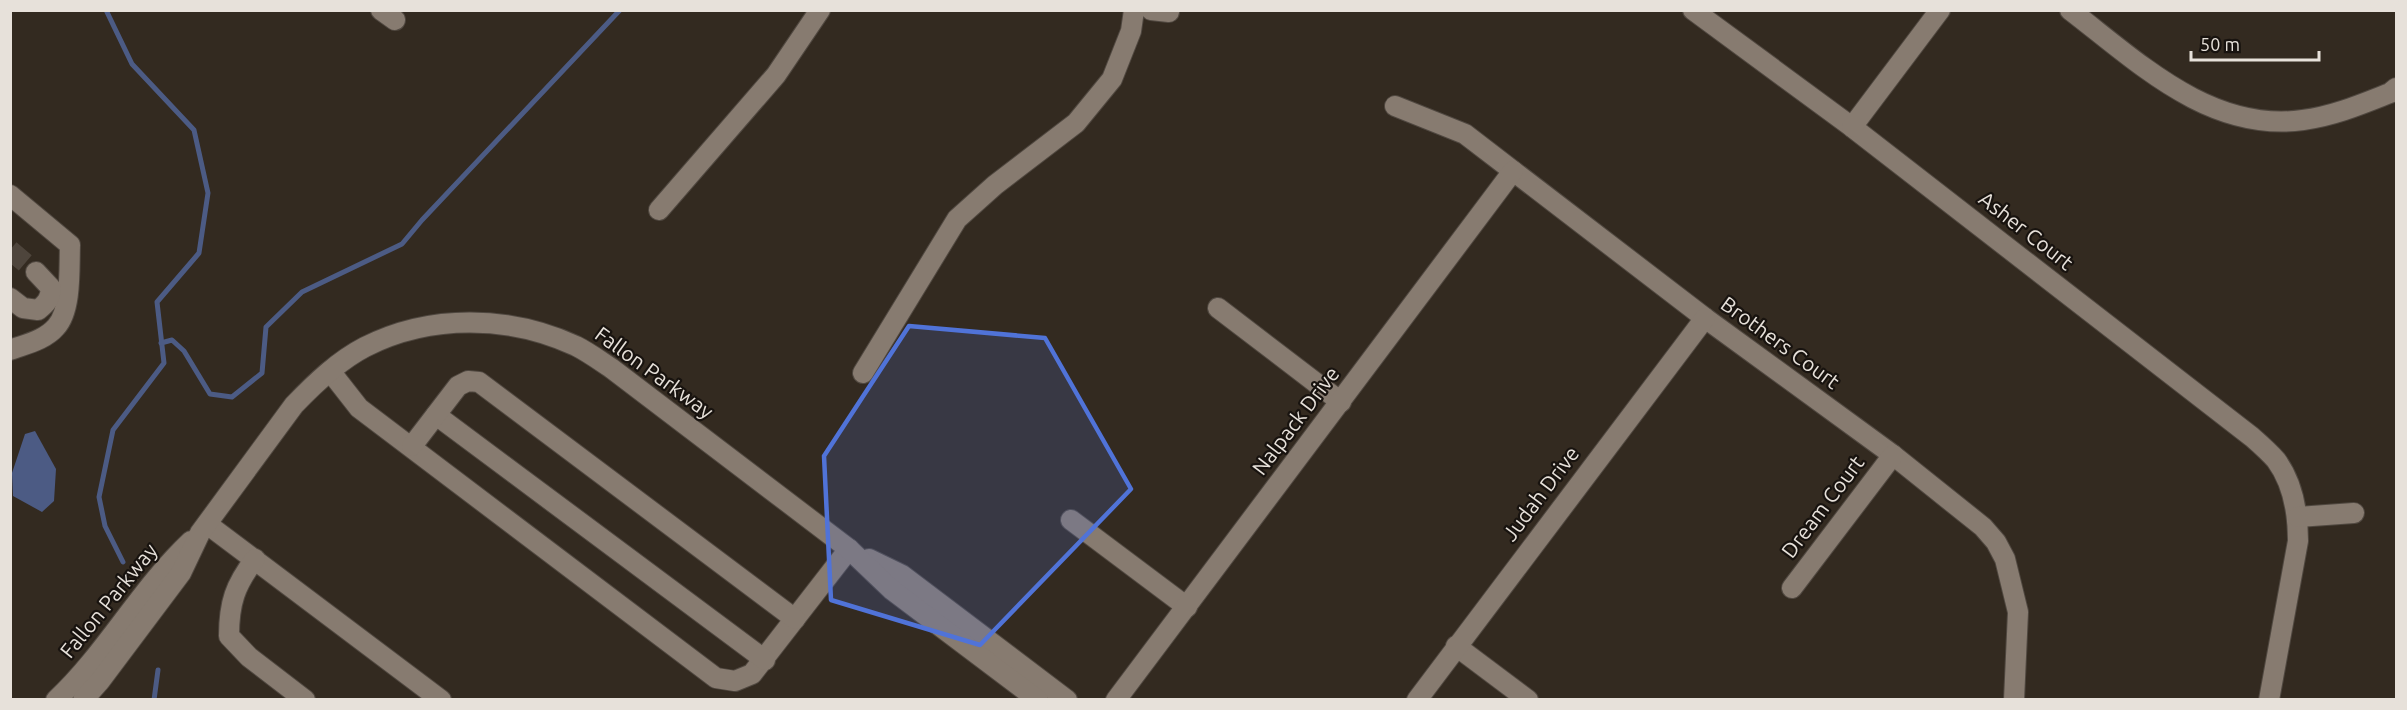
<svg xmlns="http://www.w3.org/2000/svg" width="2407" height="710" viewBox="0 0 2407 710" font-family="Ubuntu,sans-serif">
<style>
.water{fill:#4c5b84}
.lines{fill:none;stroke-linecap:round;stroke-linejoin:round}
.stream{stroke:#4c5b84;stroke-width:5}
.minor-tunnel{stroke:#4e453c;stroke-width:20;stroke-dasharray:20 10;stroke-linecap:butt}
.minor-casing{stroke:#504840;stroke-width:22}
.minor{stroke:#877b70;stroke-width:20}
.marked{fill:#5073d8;fill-opacity:0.2;stroke:#5073d8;stroke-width:4.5;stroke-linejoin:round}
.labels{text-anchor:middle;stroke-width:4.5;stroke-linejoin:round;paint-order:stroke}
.street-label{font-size:21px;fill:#e7e1da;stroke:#18130f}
</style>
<rect width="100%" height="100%" fill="#332a20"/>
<path class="water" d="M35,431L56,469L54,501L42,512L13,496L12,473L25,434Z"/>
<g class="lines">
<g class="stream">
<path d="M106,10L132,64L194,130L208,193L199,253L157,302L164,363L113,430L99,497L105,526L123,562"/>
<path d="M161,343L172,340L184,351L210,394L232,397L262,373L266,327L302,292L402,244L422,220L620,10"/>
<path d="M154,700L158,670"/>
</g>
<path class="minor-tunnel" d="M10,250L36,272"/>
<g class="minor-casing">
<g id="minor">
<path d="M381,10L395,20"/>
<path d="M1151,10L1169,12"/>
<path d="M1693,10L1852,127L2252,437C2260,444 2269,452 2276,460C2293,483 2298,513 2298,541L2269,700"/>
<path d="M2070,10C2138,62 2210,133 2303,120C2334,116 2362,104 2390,93L2396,88"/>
<path d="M1395,106L1465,134L1705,318L1893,455L1983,527L1996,542L2005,559L2018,612L2014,700"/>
<path d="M1852,127L1940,10"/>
<path d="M10,195L70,245C69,267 72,310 56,327C45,340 26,344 10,350"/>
<path d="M659,210L776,75L820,10"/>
<path d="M10,298L23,308L38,310C47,303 50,299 51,288L36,272"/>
<path d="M1218,308L1341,402"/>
<path d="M330,371L359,408L716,678L735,681L752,674L849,549"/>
<path d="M863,373L957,219L995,185L1076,123L1112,79L1131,31L1134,10"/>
<path d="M436,415L765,660"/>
<path d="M412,446L458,386L468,381L479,382L795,619"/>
<path d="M2298,517L2354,513"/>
<path d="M1071,520L1187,607"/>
<path d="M207,524L441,700"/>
<path d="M255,559C235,585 229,603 229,636L249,657L305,700"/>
<path d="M869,559L902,575L1067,700"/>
<path d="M1792,588L1893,455"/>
<path d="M1456,646L1528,700"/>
<path d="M56,700C107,652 140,589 191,541"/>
<path d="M83,700L100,681L181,573L200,533L294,405C315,383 338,361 365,347C430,314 509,315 576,346C588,352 599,360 611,368L849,549L892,590L1038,700"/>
<path d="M1116,700L1513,171"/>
<path d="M1417,700L1705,318"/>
</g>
</g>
<use href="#minor" class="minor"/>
</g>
<path class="marked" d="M909,326L1045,338L1131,489L980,645L831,600L824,456Z"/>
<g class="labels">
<g class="street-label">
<text transform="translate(2026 231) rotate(38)" y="7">Asher Court</text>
<text transform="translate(1780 343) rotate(36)" y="7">Brothers Court</text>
<text transform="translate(654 373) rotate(36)" y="7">Fallon Parkway</text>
<text transform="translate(1296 421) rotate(-53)" y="7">Nalpack Drive</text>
<text transform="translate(1541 494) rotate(-53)" y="7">Judah Drive</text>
<text transform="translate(1823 507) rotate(-53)" y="7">Dream Court</text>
<text transform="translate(109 601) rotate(-51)" y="7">Fallon Parkway</text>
</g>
</g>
<rect width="2407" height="710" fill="none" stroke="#e7e1da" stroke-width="24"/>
<path d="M2191 51v9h128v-9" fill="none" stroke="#e7e1da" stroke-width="3"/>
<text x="2200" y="51" font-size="18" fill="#e7e1da" stroke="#18130f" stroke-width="4.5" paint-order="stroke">50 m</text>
</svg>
